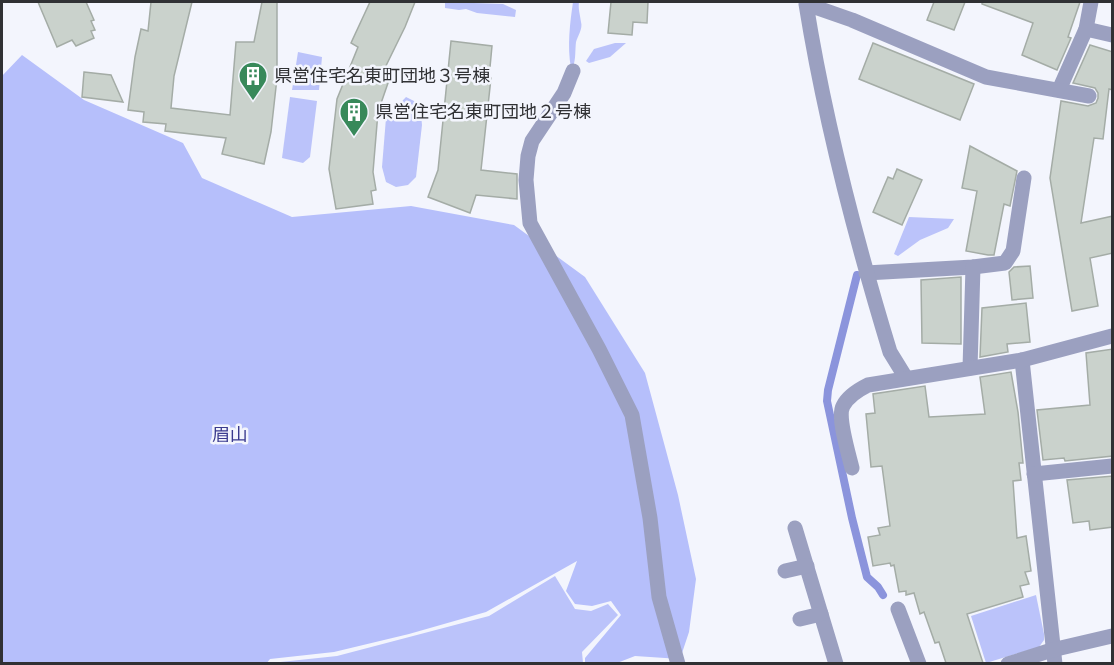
<svg xmlns="http://www.w3.org/2000/svg" width="1114" height="665" viewBox="0 0 1114 665" font-family="'PT Sans Narrow','Noto Sans JP',sans-serif">
<style>
.green{fill:#bbc3fa}
.forest{fill:#b6bffb}
.lines{fill:none;stroke-linecap:round;stroke-linejoin:round}
.stream{stroke:#8b94dc;stroke-width:8}
.building{fill:#cad2cc;stroke:#a4aca6;stroke-width:1.5}
.minor{stroke:#9ba0c0;stroke-width:15}
.labels{text-anchor:middle;stroke-width:5;stroke-linejoin:round;paint-order:stroke}
.poi-label{font-size:18px;fill:#303134;stroke:#f3f5fd;text-anchor:start}
.park-label{font-size:18px;fill:#3a3a8e;stroke:#f3f5fd}
</style>
<rect width="100%" height="100%" fill="#f3f5fd"/>
<g class="green">
<path d="M445,2L503,4L516,10L515,17L477,13L466,9L459,10L445,8Z"/>
<path d="M573,2H579C578,9 580,14 581,22C583,29 578,35 576,42C575,50 576,59 573,67L571,68C567,46 570,23 573,2Z"/>
<path d="M615,43H626L610,57L589,63L586,61L594,49Z"/>
<path d="M298,52L322,57L319,90H292Z"/>
<path d="M290,97L317,101L310,157L303,163L282,158Z"/>
<path d="M406,97L420,104L422,125L416,177L408,185L396,187L386,182L382,167L386,118Z"/>
<path d="M909,217L954,219L948,228L920,240L898,256L894,254Z"/>
<path d="M555,576L575,609L591,611L608,604L618,615L582,652L583,663H271L337,656L489,616Z"/>
<path d="M1036,595L1044,634V640L1039,647L986,663L971,616Z"/>
</g>
<path class="forest" d="M22,55L84,100L183,143L202,178L292,217L411,206L514,225L585,277L645,373L678,495L696,579L689,632L680,659L635,656L617,663H585V658L621,615L611,601L592,606L575,604L566,591L577,561L486,612L409,634L334,652L270,659L266,664H2V76Z"/>
<g class="lines">
<path class="stream" d="M857,275L828,390L827,401L852,518L867,577L878,587L883,595"/>
</g>
<g class="building">
<path d="M38,2H86L94,20L91,21L95,30L91,31L94,38L76,46L72,40L57,47Z"/>
<path d="M151,2H192L174,76L171,108L230,115L236,42H254L262,2H277V78L271,132L264,164L222,154L226,138L165,131L166,124L143,122L144,112L128,110L135,57L141,29L148,31Z"/>
<path d="M370,2H415L405,27L379,80L388,83L378,112L373,172L376,190L371,191L373,204L336,209L329,169L337,99L358,47L351,43Z"/>
<path d="M611,2H648L647,23L633,22L632,35L608,33Z"/>
<path d="M934,2H965L954,30L927,20Z"/>
<path d="M982,2H1080L1068,37L1071,38L1057,70L1022,55L1033,23L982,4Z"/>
<path d="M451,41L492,46L489,78H491L481,170L517,174V199L476,195L470,213L428,197L438,170Z"/>
<path d="M873,43L974,84L960,120L859,79Z"/>
<path d="M1090,45L1113,52V90L1109,89L1103,139L1094,138L1081,223L1113,216V253L1090,258L1098,306L1072,311L1050,178L1061,101L1088,106L1096,103L1098,98V93L1095,88L1073,83Z"/>
<path d="M84,72L111,75L123,102L82,97Z"/>
<path d="M970,146L1017,171L1010,206L1004,204L994,255H988L966,251L977,191L962,188Z"/>
<path d="M897,169L922,180L902,225L873,212L888,177L893,179Z"/>
<path d="M1030,266L1033,298L1012,300L1009,272L1014,267Z"/>
<path d="M961,277V344L922,343L921,280Z"/>
<path d="M1026,303L1030,342L1007,344L1008,352L980,357L982,308Z"/>
<path d="M1113,349V456L1065,461L1064,458L1043,460L1037,410L1090,405L1086,353Z"/>
<path d="M1011,372L1018,412L1023,463H1019L1021,480L1013,481L1017,538L1026,536L1031,571L1025,572L1029,584L1020,586L1023,597L967,614L983,663H946L939,642L935,643L924,612L920,614L914,593L906,595V591L899,592L894,565L891,566L890,563L873,566L868,537L880,535L878,528L890,526L882,466L871,467L866,414L875,413L873,394L925,386L929,417L985,414L980,377Z"/>
<path d="M1113,476V527L1090,530L1089,521L1073,523L1067,480Z"/>
</g>
<g class="lines">
<g class="minor">
<path d="M1086,29L1112,35"/>
<path d="M573,71L564,93L532,141L528,156L526,180L530,223L599,349L632,415L650,518L659,597L678,664"/>
<path d="M1059,90L1086,29L1091,2"/>
<path d="M866,273L973,267L1005,263L1013,251L1024,178"/>
<path d="M1022,360L1055,664"/>
<path d="M970,368L973,267"/>
<path d="M906,378L890,352C855,237 825,122 806,4L852,20L986,77L1089,96"/>
<path d="M852,468C849,455 837,417 843,406C848,396 858,390 868,385L1022,360L1112,336"/>
<path d="M1034,474L1112,466"/>
<path d="M795,528L836,664"/>
<path d="M785,571L807,566"/>
<path d="M898,609L919,664"/>
<path d="M800,619L821,614"/>
<path d="M1008,664L1052,650L1112,636"/>
</g>
</g>
<defs>
<g id="building-pin" transform="scale(1.5)"><path d="M0 17L-7.5 6A9.5 9.5 0 1 1 7.5 6Z" fill="#38895a" stroke="#f3f5fd"/><path d="M-4-6H4V6H1V3H-1V6H-4ZM-2.5-4.3h1.7v1.8h-1.7ZM.8-4.3h1.7v1.8H.8ZM-2.5-1h1.7V.8h-1.7ZM.8-1h1.7V.8H.8Z" fill="#fff"/></g>
</defs>
<g fill-rule="evenodd">
<use href="#building-pin" x="253" y="76"/>
<use href="#building-pin" x="354" y="112"/>
</g>
<g class="labels">
<g class="poi-label">
<text x="274" y="82">県営住宅名東町団地３号棟</text>
<text x="375" y="118">県営住宅名東町団地２号棟</text>
</g>
<g class="park-label">
<text x="230" y="441">眉山</text>
</g>
</g>
<rect width="1114" height="665" fill="none" stroke="#303134" stroke-width="6"/>
</svg>
